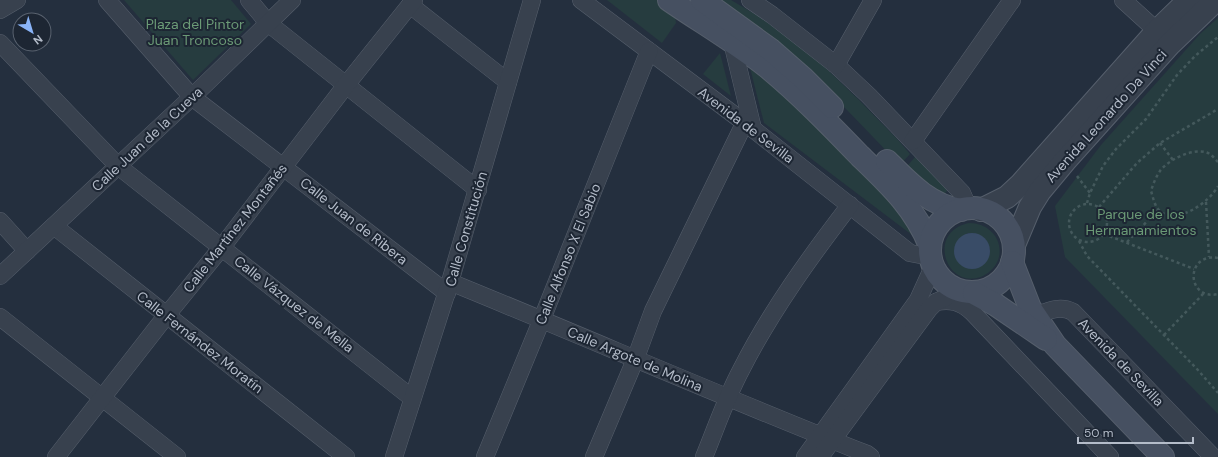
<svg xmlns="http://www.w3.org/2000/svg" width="1218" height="457" viewBox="0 0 1218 457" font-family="'DM Sans',sans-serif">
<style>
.green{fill:#263c3f;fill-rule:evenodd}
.water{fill:#394c67}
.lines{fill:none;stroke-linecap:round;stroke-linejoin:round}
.minor-casing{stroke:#565f6c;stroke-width:18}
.tertiary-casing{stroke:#565f6c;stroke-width:24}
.secondary-casing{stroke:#565f6c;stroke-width:24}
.path{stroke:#44595c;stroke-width:2.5;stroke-dasharray:3 3;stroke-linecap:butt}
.minor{stroke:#38414e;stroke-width:17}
.tertiary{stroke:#38414e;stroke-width:22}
.secondary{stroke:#465061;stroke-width:22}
.labels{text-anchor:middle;stroke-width:4;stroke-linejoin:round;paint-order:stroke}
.park-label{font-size:14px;fill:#6b9a76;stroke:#1d2633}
.street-label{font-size:14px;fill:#b4bcc9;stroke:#1d2633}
</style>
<rect width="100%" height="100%" fill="#242f3e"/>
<g class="green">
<path d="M124,0H231L251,24L193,80Z"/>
<path d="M607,0H657L665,6L675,15L676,23L662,43Z"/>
<path d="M715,0H731L758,16L810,53L859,100L899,141L910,154L900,165L847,110L818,83Z"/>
<path d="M1218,18V414L1065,257L1055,206L1101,145L1200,34Z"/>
<path d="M720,53L731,96L703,74Z"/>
<path d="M749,64L837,142L906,219L912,235L764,123Z"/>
<path d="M915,157L948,190L942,196L904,170Z"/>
<path d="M969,223C988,223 1003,238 999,257C997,265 991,272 983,276C947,292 925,232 969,223ZM968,233C981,233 990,240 990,254L977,268H968L955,248L960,238Z"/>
</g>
<circle class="water" cx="972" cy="251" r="18"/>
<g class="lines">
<g class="minor-casing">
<g id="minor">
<path d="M107,0L192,97L447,293"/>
<path d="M249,0L268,23L478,190"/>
<path d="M581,0L753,129L910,253L931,257"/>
<path d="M750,0L772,15L836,65L869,96L962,193L969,209"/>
<path d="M1123,0L1157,31"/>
<path d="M410,5L508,82"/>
<path d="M0,10L17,0"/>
<path d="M732,42L753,129"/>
<path d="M0,43L118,166L412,398"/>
<path d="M836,65L873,0"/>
<path d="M913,141L1012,0"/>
<path d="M0,221L27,251"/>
<path d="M54,226L346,457"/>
<path d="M0,276L192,97L292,0"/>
<path d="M450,282C590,339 727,399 867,454L871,457"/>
<path d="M936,302C951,299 961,302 972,312L1110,457"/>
<path d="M1035,316C1048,311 1060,305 1073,312L1213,457"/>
<path d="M0,317L177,457"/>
<path d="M56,457L166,316L222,247L346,85L414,0"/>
<path d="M394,457L450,282L532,0"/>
<path d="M485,457L542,319L649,51"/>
<path d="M594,457L635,360L653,311L745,122"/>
<path d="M704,457C716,428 726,398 741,370C771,311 810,257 850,205"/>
<path d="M805,457L918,300L933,267"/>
<path d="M820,457L929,309L936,302L945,298"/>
</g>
</g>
<g class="tertiary-casing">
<g id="tertiary">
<path d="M981,210L1007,197L1021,184L1157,31L1189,0"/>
<path d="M1014,245L1030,207L1040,191L1065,161L1170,44L1216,0"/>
</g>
</g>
<g class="secondary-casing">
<g id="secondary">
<path d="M669,0C701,22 735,42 766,66C799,93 831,126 860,156C889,184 915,208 930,246"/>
<path d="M702,0L771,50L803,78L832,107"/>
<path d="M887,161C908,182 930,206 961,210"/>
<circle cx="972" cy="250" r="42"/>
<path d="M1012,262L1030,308L1055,345L1163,457"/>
<path d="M974,293L996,305L1046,339"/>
</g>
</g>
<g class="path">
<path d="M1160,143L1173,160"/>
<path d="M1218,162C1215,159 1212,155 1208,153C1194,147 1169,159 1160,171C1156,177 1153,184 1151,191C1153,197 1154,204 1158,209C1174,228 1210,202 1218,186"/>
<path d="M1077,176L1090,193"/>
<path d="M1206,202L1209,257"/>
<path d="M1087,203L1090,193L1103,166L1116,149L1146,119L1177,75L1195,56L1218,37"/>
<circle cx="1088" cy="223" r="19"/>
<path d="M1099,207L1137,163L1160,143L1218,109"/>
<path d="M1104,234L1194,269"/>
<path d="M1079,241L1087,256L1197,369L1218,393"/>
<path d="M1127,242L1159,209"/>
<path d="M1218,258C1185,252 1186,301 1218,294"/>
<path d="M1164,335L1204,293"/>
</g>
<use href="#minor" class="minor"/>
<use href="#tertiary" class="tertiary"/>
<use href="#secondary" class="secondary"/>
</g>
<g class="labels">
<g class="park-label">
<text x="195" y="29">Plaza del Pintor<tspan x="195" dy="16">Juan Troncoso</tspan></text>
<text x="1141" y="219">Parque de los<tspan x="1141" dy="16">Hermanamientos</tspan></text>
</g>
<g class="street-label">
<text transform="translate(1106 116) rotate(-48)" y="5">Avenida Leonardo Da Vinci</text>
<text transform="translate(746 125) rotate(37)" y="5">Avenida de Sevilla</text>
<text transform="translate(147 139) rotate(-43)" y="5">Calle Juan de la Cueva</text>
<text transform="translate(354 221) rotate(38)" y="5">Calle Juan de Ribera</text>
<text transform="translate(235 228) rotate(-52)" y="5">Calle Martínez Montañés</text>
<text transform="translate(466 229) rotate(-74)" y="5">Calle Constitución</text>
<text transform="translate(568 254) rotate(-68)" y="5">Calle Alfonso X El Sabio</text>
<text transform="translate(294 304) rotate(38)" y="5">Calle Vázquez de Mella</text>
<text transform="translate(200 342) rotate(38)" y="5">Calle Fernández Moratín</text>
<text transform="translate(635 359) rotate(23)" y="5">Calle Argote de Molina</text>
<text transform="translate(1121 362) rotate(46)" y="5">Avenida de Sevilla</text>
</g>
</g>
<g transform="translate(32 32) rotate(142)"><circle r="19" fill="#1d2633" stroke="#59626f"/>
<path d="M0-3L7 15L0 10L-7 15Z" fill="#8ab4f8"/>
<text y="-6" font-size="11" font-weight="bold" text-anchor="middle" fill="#b4bcc9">N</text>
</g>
<path d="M1078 437v6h115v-6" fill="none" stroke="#b4bcc9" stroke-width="2"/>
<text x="1084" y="437" font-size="12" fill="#b4bcc9" stroke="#1d2633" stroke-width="3" paint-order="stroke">50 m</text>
</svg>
